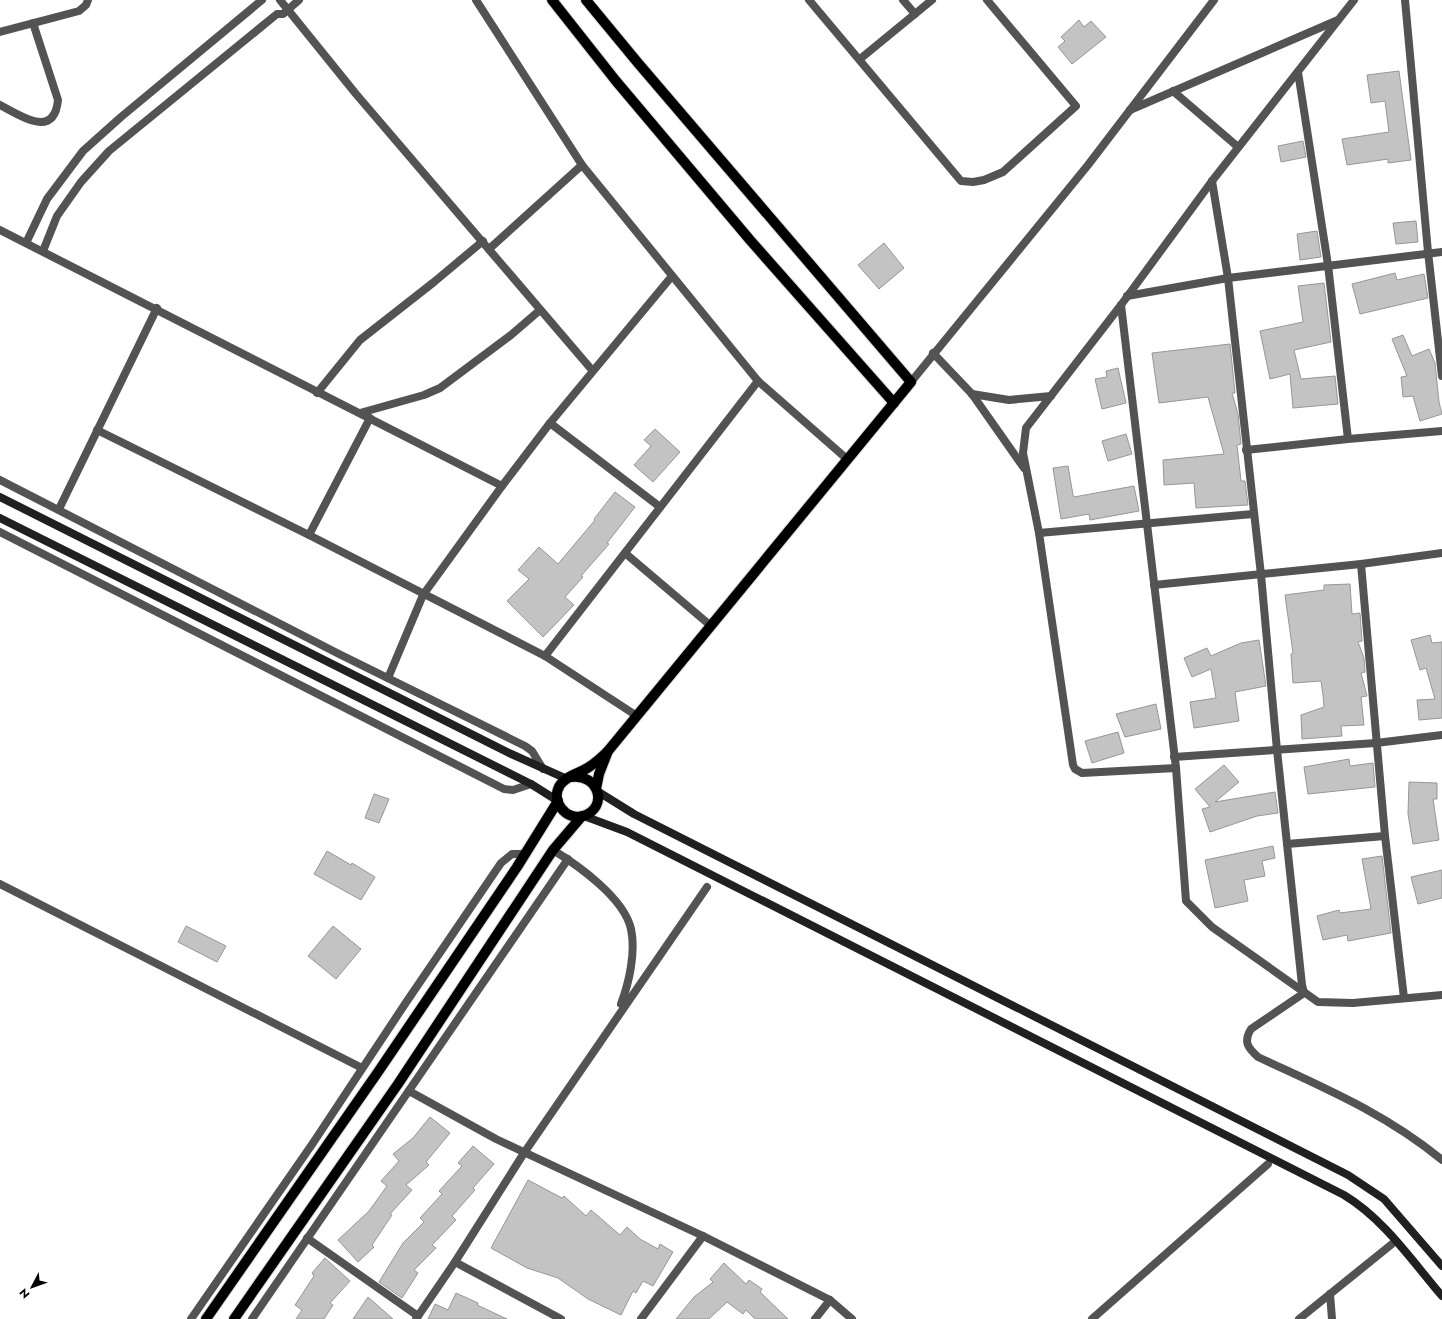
<svg xmlns="http://www.w3.org/2000/svg" width="1442" height="1319" viewBox="0 0 1442 1319" font-family="Jost,sans-serif">
<style>
.building{fill:#c3c3c3;stroke:#979797}
.lines{fill:none;stroke-linecap:round;stroke-linejoin:round}
.primary-casing{stroke:#dbdbdb;stroke-width:12}
.minor{stroke:#535353;stroke-width:8}
.tertiary{stroke:#535353;stroke-width:8}
.secondary{stroke:#202020;stroke-width:8}
.primary{stroke:#000;stroke-width:10}
</style>
<rect width="100%" height="100%" fill="#fff"/>
<g class="building">
<path d="M1079,20L1084,27L1091,21L1106,37L1072,64L1058,47L1065,41L1061,37Z"/>
<path d="M1399,71L1411,160L1388,163V159L1347,165L1342,139L1389,132L1385,101L1371,103L1367,75Z"/>
<path d="M1303,141L1306,157L1281,162L1278,146Z"/>
<path d="M1416,221L1418,242L1396,244L1393,223Z"/>
<path d="M1317,231L1321,257L1300,260L1297,234Z"/>
<path d="M884,243L904,268L879,289L858,265Z"/>
<path d="M1395,273L1397,280L1424,274L1428,298L1360,314L1352,284Z"/>
<path d="M1324,283L1331,342L1294,350L1301,379L1335,376L1338,404L1293,408L1290,374L1270,379L1260,331L1303,322L1298,286Z"/>
<path d="M1403,335L1412,356L1429,349L1435,363L1439,402L1442,414L1420,421L1413,396L1403,397L1401,377L1407,376L1392,339Z"/>
<path d="M1230,344L1235,393H1232L1238,414L1241,444L1237,445L1241,481H1245L1248,505L1196,508L1194,483L1164,485L1163,460L1224,454L1208,397L1159,403L1152,353Z"/>
<path d="M1118,368L1126,403L1102,409L1095,379L1107,377L1106,371Z"/>
<path d="M655,429L680,452L653,482L634,465L651,446L644,440Z"/>
<path d="M1126,434L1132,454L1108,461L1102,441Z"/>
<path d="M1068,466L1073,495L1074,497L1134,486L1139,511L1090,520L1089,514L1061,519L1053,468Z"/>
<path d="M615,492L635,507L607,543L609,544L581,576L583,577L565,597L574,605L543,637L507,601L529,579L518,570L539,547L558,564L595,520L594,519Z"/>
<path d="M1350,584L1352,614L1360,613L1362,641L1358,642L1364,658L1365,672L1361,673L1367,696L1361,697L1364,725L1341,726L1342,736L1302,739L1301,715L1324,707L1323,695L1321,681L1293,683L1291,654L1293,653L1285,595L1324,590V585Z"/>
<path d="M1430,635L1432,643L1442,642V718L1419,720L1417,700L1435,699L1426,668L1420,670L1411,640Z"/>
<path d="M1259,640L1266,686L1235,692L1239,721L1194,728L1190,702L1216,698L1211,669L1192,677L1184,658L1207,648L1211,656L1241,643Z"/>
<path d="M1156,704L1161,729L1125,737L1116,714Z"/>
<path d="M1118,732L1124,753L1092,763L1085,741Z"/>
<path d="M1349,759L1350,766L1373,763L1375,787L1308,794L1304,767Z"/>
<path d="M1224,765L1239,782L1215,802L1275,792L1278,813L1257,816L1210,832L1202,809L1210,807L1195,789Z"/>
<path d="M1409,782L1437,783V799H1433L1439,840L1413,844L1408,814Z"/>
<path d="M374,794L389,799L379,823L365,818Z"/>
<path d="M1273,846L1275,858L1262,861L1265,876L1244,880L1248,901L1215,908L1205,860Z"/>
<path d="M327,851L351,865L352,863L375,877L361,900L314,874Z"/>
<path d="M1382,856L1391,933L1348,941L1347,935L1323,940L1317,916L1339,910L1340,913L1371,909L1362,859Z"/>
<path d="M1442,870V898L1418,904L1411,877Z"/>
<path d="M186,926L226,946L217,962L178,942Z"/>
<path d="M333,926L361,949L336,979L308,956Z"/>
<path d="M430,1117L450,1133L426,1162L429,1165L406,1185L412,1190L390,1214L392,1215L372,1245L374,1247L358,1262L338,1240L369,1211L387,1186L381,1181L399,1161L393,1154L413,1138Z"/>
<path d="M473,1146L494,1164L473,1188L475,1190L452,1216L456,1220L432,1245L436,1248L414,1270L418,1273L402,1298L379,1282L403,1243L424,1222L420,1218L442,1194L439,1191L462,1166L458,1163Z"/>
<path d="M528,1180L562,1198L564,1196L586,1216L591,1210L620,1235L627,1227L640,1239L658,1249L660,1244L673,1252L653,1286L643,1281L636,1293L633,1291L621,1315L588,1299L558,1278L527,1268L491,1248Z"/>
<path d="M325,1258L350,1281L330,1303L333,1305L324,1319H296L302,1310L295,1305L314,1276L312,1273Z"/>
<path d="M724,1263L746,1284L749,1280L762,1289L760,1292L788,1319H755L746,1310L743,1314L727,1302L709,1319H676L694,1297L713,1282L710,1279Z"/>
<path d="M456,1293L478,1303L477,1305L507,1319H428L435,1304L448,1310Z"/>
<path d="M368,1297L393,1319H353Z"/>
</g>
<g class="lines">
<g class="primary-casing">
<g id="primary">
<path d="M552,0L616,81L750,240L894,403"/>
<path d="M586,0L638,63L911,382L608,751"/>
<path d="M571,777C599,773 609,808 583,816C566,821 550,801 560,785C566,776 580,773 589,767C595,763 602,757 608,751L599,774L596,789"/>
<path d="M206,1319L378,1072L517,867L558,801"/>
<path d="M234,1319L398,1084L553,850L582,816"/>
</g>
</g>
<g class="minor">
<path d="M280,0L356,94L592,370"/>
<path d="M476,0L582,165L758,381L847,459"/>
<path d="M809,0L961,181L973,182L984,180L1003,172L1076,106L987,0"/>
<path d="M903,0L915,14"/>
<path d="M1405,0L1428,252L1442,376"/>
<path d="M0,32L79,11L86,5L88,0"/>
<path d="M860,59L932,0"/>
<path d="M1298,72L1328,265L1348,439"/>
<path d="M1173,91L1238,147"/>
<path d="M0,105C19,115 54,140 58,100L33,23"/>
<path d="M1130,110L1338,20"/>
<path d="M1212,181L1228,278L1261,575L1277,750L1302,985L1304,993"/>
<path d="M0,230L502,486"/>
<path d="M26,243L47,199L83,151L121,117L262,0"/>
<path d="M489,249L582,165"/>
<path d="M43,251L57,216L81,182L109,151L277,14H283L299,0"/>
<path d="M1127,296L1228,278L1442,252"/>
<path d="M1121,305L1176,768L1186,901L1212,927L1318,1002L1353,1003L1442,995"/>
<path d="M933,353L972,394L1024,468"/>
<path d="M317,393L360,340L434,282L483,241"/>
<path d="M972,394L1009,400L1051,396"/>
<path d="M360,413L424,395L440,388L511,335L540,310"/>
<path d="M550,423L660,507"/>
<path d="M97,430L309,535L545,656L637,716"/>
<path d="M1246,450L1348,439L1442,431"/>
<path d="M0,480L339,654L525,746L532,751L543,769"/>
<path d="M59,509L157,308"/>
<path d="M0,532L504,789L513,790L531,784"/>
<path d="M1039,533L1253,514"/>
<path d="M309,535L370,418"/>
<path d="M625,553L711,626"/>
<path d="M1361,564L1385,836L1404,998"/>
<path d="M1154,585L1361,564L1442,553"/>
<path d="M545,656L758,381"/>
<path d="M388,678L423,595L502,486L550,423L672,276"/>
<path d="M1174,757L1376,743L1442,735"/>
<path d="M1176,768L1082,773L1075,769L1073,765L1039,533L1023,453L1026,428L1121,305L1212,181L1354,0"/>
<path d="M1287,844L1385,836"/>
<path d="M553,850C579,866 624,898 631,929C636,952 629,983 621,1004"/>
<path d="M0,884L362,1068"/>
<path d="M1304,993L1251,1029C1243,1042 1248,1048 1258,1057C1324,1088 1385,1113 1442,1160"/>
<path d="M409,1091L496,1139L703,1236L830,1300L815,1319"/>
<path d="M307,1238L418,1316"/>
<path d="M455,1262L561,1319"/>
<path d="M1330,1294L1332,1319"/>
<path d="M830,1300L852,1319"/>
<path d="M191,1319L313,1143L405,1004L501,863L512,854H525"/>
<path d="M252,1319L568,859"/>
<path d="M416,1319L455,1262L524,1153L707,887"/>
<path d="M641,1319L703,1236"/>
<path d="M1092,1319L1268,1164"/>
<path d="M1299,1319L1392,1244"/>
</g>
<path class="tertiary" d="M911,382L1088,165L1214,0"/>
<g class="secondary">
<path d="M0,497L509,753L567,779"/>
<path d="M0,518L531,784L558,801"/>
<path d="M597,791L634,814L1348,1175L1384,1199L1442,1266"/>
<path d="M584,816L627,832L1344,1195C1384,1219 1412,1261 1442,1296"/>
</g>
<use href="#primary" class="primary"/>
</g>
<g transform="translate(32 1287) rotate(229)" stroke="#ffffff" stroke-width="3" paint-order="stroke">
<path d="M0-3L7 15L0 10L-7 15Z" fill="#000000"/>
<text y="-6" font-size="11" font-weight="bold" text-anchor="middle" fill="#000000">N</text>
</g>
</svg>
